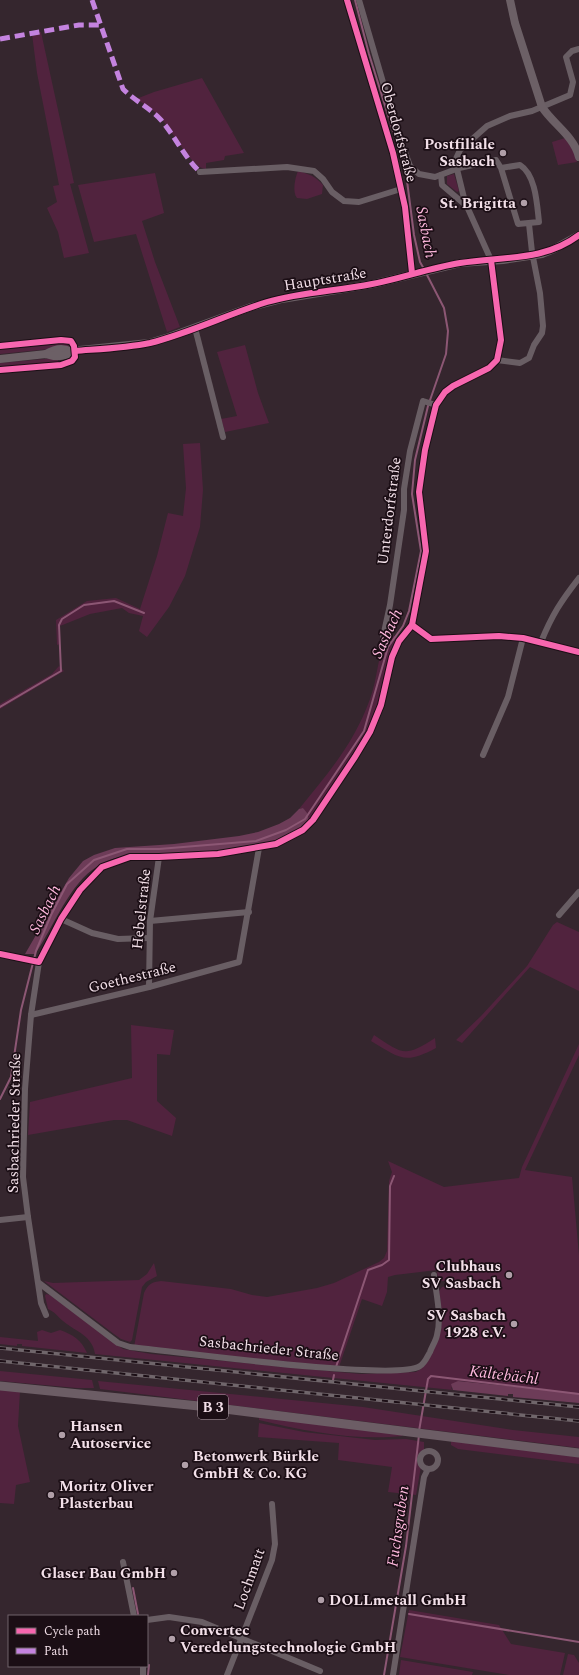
<svg xmlns="http://www.w3.org/2000/svg" width="579" height="1675" viewBox="0 0 579 1675" font-family="Spectral,serif">
<style>
.green{fill:#51233e}
.forest{fill:#6d3c58}
.lines{fill:none;stroke-linecap:round;stroke-linejoin:round}
.stream{stroke:#8c5774;stroke-width:2}
.street{stroke:#695e64;stroke-width:6}
.secondary{stroke:#6c6066;stroke-width:8}
.primary{stroke:#6c5d65;stroke-width:9}
.rail-casing{stroke:#70666b;stroke-width:3.5}
.rail{stroke:#1b0e15;stroke-width:2;stroke-dasharray:6;stroke-linecap:butt}
.quiet{stroke:#c483df;stroke-width:5;stroke-dasharray:10 5;stroke-linecap:butt}
.cycleway-casing{stroke:#1b0e15;stroke-width:8}
.cycleway{stroke:#f766af;stroke-width:6}
.poi-dot{fill:#b09fa8;stroke:#1b0e15;stroke-width:1.5}
.labels{text-anchor:middle;stroke-width:3.5;stroke-linejoin:round;paint-order:stroke}
.shield{fill:#1b0e15;stroke:#b2a1a9;stroke-width:1}
.shield-label{font-size:14px;font-weight:bold;fill:#f3e0e9}
.street-label{font-size:15px;fill:#f3e0e9;stroke:#1b0e15}
.poi-label{font-size:15px;font-weight:bold;fill:#f3e0e9;stroke:#1b0e15;text-anchor:end}
.water-label{font-size:16px;font-style:italic;fill:#ffb9de;stroke:#1b0e15}
</style>
<rect width="100%" height="100%" fill="#35262e"/>
<g class="green">
<path d="M41,32L74,183L70,184L89,253L64,258L58,232L47,208L57,202L53,186L59,185L37,73L32,34Z"/>
<path d="M202,78L244,153L225,156L224,160L206,163V169C192,169 170,127 159,116C152,109 144,104 136,99L154,92Z"/>
<path d="M565,138L573,150L577,162L558,165L552,142Z"/>
<path d="M298,171C309,174 315,176 323,185L322,194L307,199L297,198C292,192 295,178 298,171Z"/>
<path d="M155,173L164,213L142,221L155,262L180,327L167,332L136,234L94,242L78,185Z"/>
<path d="M454,174L459,191L457,192L447,184V176Z"/>
<path d="M62,342L68,344L69,347L0,354V347Z"/>
<path d="M245,345L258,393L269,423L225,432L221,419L237,416L217,352Z"/>
<path d="M56,358L58,360V364L0,368V363Z"/>
<path d="M200,443L203,490L200,527L185,576L169,607L147,637L139,631L143,616L129,613L122,608L90,614L60,626L58,630L60,644L57,645L56,620L87,601L116,598L140,609L157,556L168,513L183,516L186,488L183,444Z"/>
<path d="M388,634L398,637L390,651L378,706L368,730L356,753L315,814L309,821L303,808L299,809C328,773 354,744 370,699C378,678 377,655 388,634Z"/>
<path d="M59,666L64,671L0,709V704L52,674Z"/>
<path d="M557,922L579,932V991L530,967L462,1043L456,1040L481,1016L527,966L553,925Z"/>
<path d="M131,1025L174,1030L170,1055L157,1054V1101L176,1118L172,1136L127,1120H114L28,1135L30,1102L132,1078Z"/>
<path d="M374,1035C403,1054 404,1058 435,1038L436,1048C404,1065 400,1058 371,1041Z"/>
<path d="M579,1044V1055L525,1170L572,1177L579,1255V1393L458,1381L451,1388L453,1390L95,1354C92,1335 76,1332 63,1321C57,1316 55,1312 48,1309L45,1296L46,1294L50,1295L123,1349L151,1354L338,1372L361,1374L416,1372C425,1367 428,1361 433,1351C444,1327 443,1316 439,1291L442,1287L447,1286V1281H439L438,1280L437,1270L395,1275L388,1277L387,1292L382,1306L362,1299L339,1367L134,1347L144,1293C148,1284 152,1282 161,1281L231,1289L252,1295L267,1297L317,1288L334,1283L379,1262L384,1258L387,1251L389,1181L392,1172L388,1161L444,1187L519,1178L522,1167Z"/>
<path d="M154,1263L157,1276L146,1282L142,1287L132,1340L130,1342L121,1339L114,1334L44,1281L53,1283L139,1280L147,1274Z"/>
<path d="M42,1330L51,1333L60,1330C73,1335 81,1339 87,1353L22,1346V1344H17V1346L0,1344V1337L38,1341L37,1332Z"/>
<path d="M0,1371L92,1380L94,1388H77L0,1381Z"/>
<path d="M98,1381L363,1407L513,1430L579,1437V1448L100,1389Z"/>
<path d="M0,1389L20,1391L18,1426L30,1482L16,1485L14,1504L0,1503Z"/>
<path d="M259,1417L402,1435V1436C357,1441 303,1431 259,1420Z"/>
<path d="M259,1423L304,1432L375,1440L406,1439L424,1442V1449L416,1495L388,1492L392,1467L338,1460L339,1443L258,1437Z"/>
<path d="M451,1441L579,1457V1464L458,1449L451,1445Z"/>
<path d="M409,1610L499,1625L511,1644L565,1653L560,1675H509L400,1657Z"/>
<path d="M568,1654L574,1655L579,1663V1675H563Z"/>
<path d="M401,1660L473,1672L472,1675H399Z"/>
</g>
<g class="forest">
<path d="M303,808L307,813L309,821C279,852 207,851 166,853C144,853 118,853 98,866C69,883 54,927 35,954H25L69,878L83,861L94,855L115,848L174,844L239,836L258,832L279,824L290,818L299,809Z"/>
<path d="M458,1381L579,1393V1403L513,1397V1394H508V1396L453,1390L451,1384Z"/>
</g>
<g class="lines">
<g class="stream">
<path d="M355,0L369,54L406,173L414,235L420,262L424,269"/>
<path d="M0,707L61,671L59,625L62,619L84,605L114,601L144,613"/>
<path d="M0,1099L11,1077L21,1010L36,951L51,915L67,884L94,860L127,849H159L256,841L286,830L305,819L364,731L388,647L403,626L409,611L421,551L412,494L415,460L428,406L446,354L448,331L444,308L426,273"/>
<path d="M336,1367L368,1270L382,1265L389,1260L390,1186L394,1176"/>
<path d="M333,1380L334,1375"/>
<path d="M419,1431L428,1379L431,1376L579,1394"/>
<path d="M133,1588L138,1614"/>
<path d="M409,1614L579,1642"/>
<path d="M148,1675L149,1665"/>
<path d="M384,1675L406,1546L419,1435"/>
</g>
<g class="street">
<path d="M347,0L393,153L405,207L412,273"/>
<path d="M359,0L397,130L410,166L419,174L435,177L459,168L496,160L501,168L520,165C536,175 537,205 539,222L518,224L501,168"/>
<path d="M200,172L287,167L314,171L323,179L332,192L344,201L359,202L401,189"/>
<path d="M441,175L442,185L463,203L465,202"/>
<path d="M195,328L223,437"/>
<path d="M497,360L520,363L529,358L534,345L542,333L543,326L540,293L532,252L529,224"/>
<path d="M412,625L431,639L499,636L523,638L579,652"/>
<path d="M383,637L390,605L404,510V489L410,451L423,401L436,405"/>
<path d="M541,642C552,615 561,601 579,578"/>
<path d="M483,755L508,697L523,638"/>
<path d="M559,915L579,892"/>
<path d="M61,919L92,933L118,939L148,938"/>
<path d="M150,921L249,912"/>
<path d="M0,954L39,962"/>
<path d="M149,987L150,921L159,857"/>
<path d="M31,1015L149,987L239,962L259,848"/>
<path d="M0,1220L28,1217"/>
<path d="M39,1283L118,1343L130,1347C171,1351 397,1382 420,1366C425,1363 427,1357 430,1352C432,1346 436,1341 437,1335C442,1316 436,1294 434,1275"/>
<path d="M46,1315L41,1303L28,1217L23,1177L25,1089L31,1015L39,962L61,919L80,890L102,867L130,857H159L218,854L276,844L303,830L313,820L355,757L370,732L381,705L392,657L399,641L412,625L426,551L419,492L425,450L436,405L445,392L453,386L489,368L497,360L501,340L491,260L465,202L455,161L460,150L487,126L510,116L532,111L570,95L573,82L566,57L572,51L579,49"/>
<circle cx="429" cy="1460" r="9"/>
<path d="M123,1562L134,1616"/>
<path d="M147,1620L169,1617L202,1622L320,1671"/>
<path d="M143,1666V1675"/>
<path d="M227,1675L272,1560L275,1544L272,1504"/>
<path d="M393,1675L424,1477L428,1469"/>
</g>
<g class="secondary">
<path d="M510,0L515,23L542,107C553,124 574,136 579,157"/>
<path d="M46,354C54,349 62,347 70,351L149,343L169,337L251,307L282,299L373,284L460,263L503,260L542,254L554,249L579,235"/>
<path d="M0,359L46,354L54,356H60L67,355L70,351"/>
</g>
<path class="primary" d="M0,1386L209,1407L579,1453"/>
<g class="rail-casing">
<g id="rail">
<path d="M0,1348L579,1407"/>
<path d="M0,1361L579,1421"/>
</g>
</g>
<use href="#rail" class="rail"/>
<g class="quiet">
<path d="M92,0L123,89C135,101 150,108 161,120C175,136 184,157 200,172"/>
<path d="M0,39L79,25H100"/>
</g>
<g class="cycleway-casing">
<g id="cycleway">
<path d="M347,0L393,153L405,207L412,273"/>
<path d="M0,346L61,340L71,341L74,346L75,357L72,361L61,365L0,370"/>
<path d="M75,351C100,349 126,348 150,343C190,333 228,314 267,302C301,292 337,291 372,284C402,278 430,268 460,263C501,256 544,262 579,235"/>
<path d="M412,625L431,639L499,636L523,638L579,652"/>
<path d="M0,954L39,962L61,919L80,890L102,867L130,857H159L218,854L276,844L303,830L313,820L355,757L370,732L381,705L392,657L399,641L412,625L426,551L419,492L425,450L436,405L445,392L453,386L489,368L497,360L501,340L491,260"/>
</g>
</g>
<use href="#cycleway" class="cycleway"/>
</g>
<g class="poi-dot">
<circle cx="503" cy="153" r="4"/>
<circle cx="524" cy="203" r="4"/>
<circle cx="509" cy="1275" r="4"/>
<circle cx="514" cy="1324" r="4"/>
<circle cx="62" cy="1435" r="4"/>
<circle cx="185" cy="1465" r="4"/>
<circle cx="51" cy="1495" r="4"/>
<circle cx="174" cy="1573" r="4"/>
<circle cx="321" cy="1600" r="4"/>
<circle cx="172" cy="1639" r="4"/>
</g>
<g class="labels">
<rect class="shield" x="198" y="1395" width="30" height="24" rx="3"/>
<g class="shield-label">
<text x="213" y="1412">B 3</text>
</g>
<g class="street-label">
<text transform="translate(399 132) rotate(75)" y="5">Oberdorfstraße</text>
<text transform="translate(325 279) rotate(-9)" y="5">Hauptstraße</text>
<text transform="translate(389 511) rotate(-83)" y="5">Unterdorfstraße</text>
<text transform="translate(141 909) rotate(-84)" y="5">Hebelstraße</text>
<text transform="translate(132 977) rotate(-14)" y="5">Goethestraße</text>
<text transform="translate(14 1123) rotate(-89)" y="5">Sasbachrieder Straße</text>
<text transform="translate(269 1348) rotate(6)" y="5">Sasbachrieder Straße</text>
<text transform="translate(249 1579) rotate(-70)" y="5">Lochmatt</text>
</g>
<g class="poi-label">
<text x="495" y="149">Postfiliale<tspan x="495" dy="17">Sasbach</tspan></text>
<text x="516" y="208">St. Brigitta</text>
<text x="501" y="1271">Clubhaus<tspan x="501" dy="17">SV Sasbach</tspan></text>
<text x="506" y="1320">SV Sasbach<tspan x="506" dy="17">1928 e.V.</tspan></text>
<text x="70" y="1431" text-anchor="start">Hansen<tspan x="70" dy="17">Autoservice</tspan></text>
<text x="193" y="1461" text-anchor="start">Betonwerk Bürkle<tspan x="193" dy="17">GmbH &amp; Co. KG</tspan></text>
<text x="59" y="1491" text-anchor="start">Moritz Oliver<tspan x="59" dy="17">Plasterbau</tspan></text>
<text x="166" y="1578">Glaser Bau GmbH</text>
<text x="329" y="1605" text-anchor="start">DOLLmetall GmbH</text>
<text x="180" y="1635" text-anchor="start">Convertec<tspan x="180" dy="17">Veredelungstechnologie GmbH</tspan></text>
</g>
<g class="water-label">
<text transform="translate(427 232) rotate(79)" y="6">Sasbach</text>
<text transform="translate(386 633) rotate(-65)" y="6">Sasbach</text>
<text transform="translate(44 909) rotate(-64)" y="6">Sasbach</text>
<text transform="translate(504 1374) rotate(7)" y="6">Kältebächl</text>
<text transform="translate(397 1526) rotate(-82)" y="6">Fuchsgraben</text>
</g>
</g>
<rect x="8" y="1615" width="140" height="52" fill="#1b0e15" stroke="#71626a"/>
<rect x="16" y="1628" width="20" height="6" fill="#f766af" stroke="#71626a"/>
<text x="44" y="1635" font-size="12" fill="#f3e0e9">Cycle path</text>
<rect x="16" y="1648" width="20" height="6" fill="#c483df" stroke="#71626a"/>
<text x="44" y="1655" font-size="12" fill="#f3e0e9">Path</text>
</svg>
